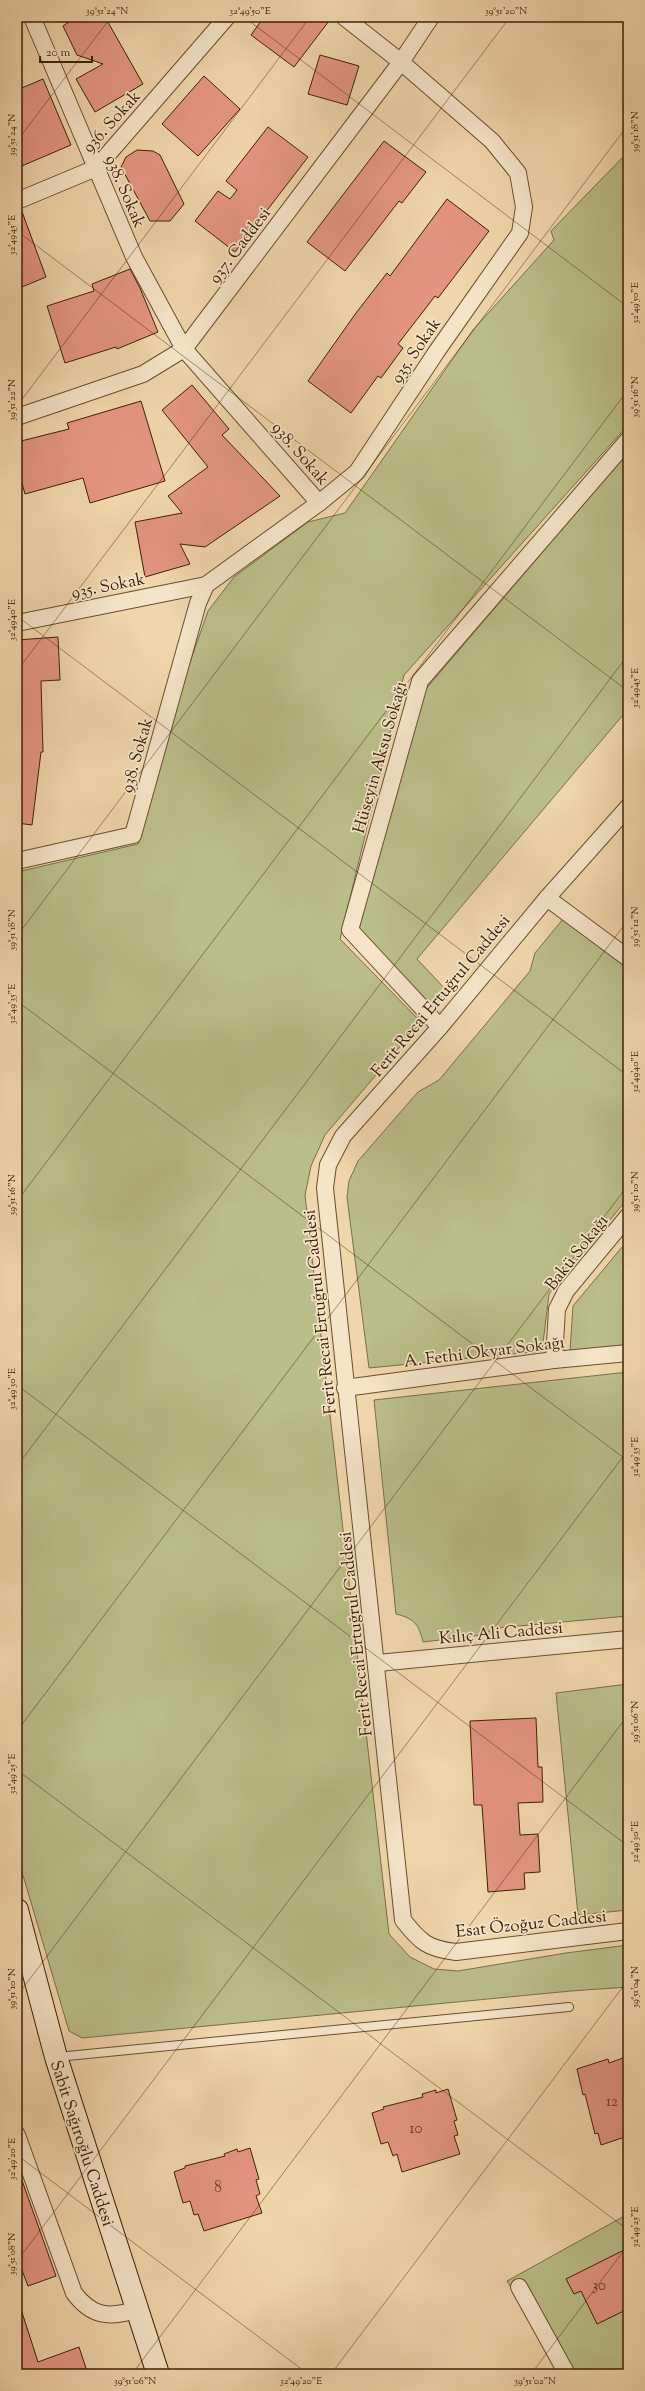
<svg xmlns="http://www.w3.org/2000/svg" width="645" height="2391" viewBox="0 0 645 2391" font-family="'Sorts Mill Goudy',serif">
<style>
.green{fill:#babe88;stroke:#7c6f46}
.building{fill:#e49582;stroke:#3e2005}
.lines{fill:none;stroke-linecap:round;stroke-linejoin:round}
.lane-casing{stroke:#6a4e2e;stroke-width:10}
.street-casing{stroke:#6a4e2e;stroke-width:18}
.secondary-casing{stroke:#3e2005;stroke-width:24}
.lane{stroke:#f5e4c8;stroke-width:8}
.street{stroke:#f5e4c8;stroke-width:16}
.secondary{stroke:#f5e4c8;stroke-width:22}
.ticks{fill:none;stroke:#3e2005;stroke-width:1;stroke-opacity:0.45}
.labels{text-anchor:middle;stroke-width:3.5;stroke-linejoin:round;paint-order:stroke}
.number-label{font-size:15px;fill:#683d24}
.street-label{font-size:17px;fill:#3e2005;stroke:#f5e4c8}
.neatline{fill:none;stroke:#3e2005;stroke-width:1.5}
.ticks-label{font-size:10px;text-anchor:middle;fill:#3e2005}
</style>
<rect width="100%" height="100%" fill="#f0d6ab"/>
<filter id="stains"><feTurbulence type="fractalNoise" baseFrequency=".005" numOctaves="4"/><feColorMatrix values="0 0 0 0 .2 0 0 0 0 .09 0 0 0 0 .02 0 0 0 .5 -.17"/></filter>
<radialGradient id="worn" r=".72"><stop offset=".6" stop-color="#630" stop-opacity="0"/><stop offset="1" stop-color="#630" stop-opacity=".3"/></radialGradient>
<g class="green">
<path d="M628,152V425L404,675L340,939L421,1022L325,1135L311,1166L305,1195L389,1934L410,1957L434,1969L458,1971L566,1953L628,1945V1987L571,1991L82,2038L69,2031L17,1855V872L138,844L177,699L208,611L234,577L308,522L345,513L473,330L554,240L551,231Z"/>
<path d="M628,452V709L417,959L447,991L429,1008L358,928L425,690Z"/>
<path d="M563,919L628,969V1198L549,1294L542,1351L369,1368L347,1197L349,1181L358,1161L418,1092L439,1080L530,971L535,953Z"/>
<path d="M628,1240V1345L570,1351L573,1306Z"/>
<path d="M628,1372V1616L497,1628L482,1635L423,1642C419,1624 413,1618 396,1614L374,1400Z"/>
<path d="M628,1684V1910L578,1915L556,1693Z"/>
<path d="M628,2214V2374H562L507,2281Z"/>
</g>
<g class="building">
<path d="M76,17H105L143,84L95,112L76,79L103,64L77,55L63,26Z"/>
<path d="M264,17H332L294,67L251,35Z"/>
<path d="M320,55L359,66L347,105L308,94Z"/>
<path d="M204,76L240,109L198,156L162,124Z"/>
<path d="M43,79L71,145L17,168V90Z"/>
<path d="M268,127L308,157L235,252L195,221L218,191L230,199L237,190L226,181Z"/>
<path d="M384,141L426,172L402,203L399,201L345,271L307,242Z"/>
<path d="M137,150L153,151L160,155L184,204L170,221H150L121,167L126,157Z"/>
<path d="M447,199L489,231L438,298L435,296L398,344L403,348L381,378L378,376L351,413L308,381L356,313L387,273L390,276Z"/>
<path d="M21,209L46,277L17,289V210Z"/>
<path d="M130,269L140,288L158,332L117,349L116,347L65,363L47,306L94,291L92,284Z"/>
<path d="M192,385L229,429L222,435L280,496L205,547L180,544L190,564L145,577L135,522L182,513L168,496L208,467L162,410Z"/>
<path d="M141,401L165,481L90,503L83,478L25,494L17,465V442L69,429L67,423Z"/>
<path d="M58,637L60,680L41,681L43,752H41L32,825L17,823V640Z"/>
<path d="M536,1718L538,1767H542L543,1802L518,1803L520,1835L538,1834L540,1872L524,1873L525,1889L488,1892L482,1805H474L470,1721Z"/>
<path d="M623,2058L624,2062L628,2061V2136L601,2145L598,2133L595,2134L585,2094L583,2095L577,2069L608,2059L609,2063Z"/>
<path d="M448,2089L457,2120L454,2121L458,2135L454,2136L460,2154L402,2172L397,2154L393,2156L388,2142L381,2144L372,2113L384,2109L383,2107L423,2097L422,2094L436,2090V2093Z"/>
<path d="M250,2148L259,2179L256,2180L260,2194L256,2196L262,2213L204,2231L198,2214L194,2215L190,2201L183,2203L174,2172L185,2168V2166L225,2156L224,2154L237,2149L238,2152Z"/>
<path d="M17,2172H19L56,2276L28,2286L17,2257Z"/>
<path d="M628,2248V2309L597,2324L581,2291L574,2294L566,2279Z"/>
<path d="M20,2306L38,2362L79,2347L88,2374H17V2307Z"/>
</g>
<g class="lines">
<g class="lane-casing">
<path id="lane" d="M57,2057L569,2007"/>
</g>
<g class="street-casing">
<g id="street">
<path d="M32,17L134,257L184,349L319,503"/>
<path d="M17,201L96,168L227,17"/>
<path d="M17,417L143,374L184,349L401,62L431,17"/>
<path d="M17,623L206,585"/>
<path d="M628,807L547,898L440,1027L343,1136L328,1165L325,1188C349,1432 379,1676 403,1920C420,1942 428,1949 456,1952L628,1931"/>
<path d="M17,861L133,835L198,603L206,585L319,503L357,472L437,351L520,233L524,207L518,173L492,141L401,62L344,17"/>
<path d="M547,898L628,958"/>
<path d="M440,1027L350,930L420,681L628,440"/>
<path d="M554,1360L557,1309L566,1291L628,1216"/>
<path d="M345,1388L554,1360L628,1353"/>
<path d="M378,1663L628,1639"/>
<path d="M17,2135L74,2293C92,2317 109,2318 136,2310"/>
<path d="M519,2287L567,2374"/>
</g>
</g>
<g class="secondary-casing">
<path id="secondary" d="M17,1910L56,2057L158,2374"/>
</g>
<use href="#lane" class="lane"/>
<use href="#street" class="street"/>
<use href="#secondary" class="secondary"/>
</g>
<path class="ticks" d="M244,17L628,307M17,141L111,17M17,231L628,691M17,406L310,17M17,616L628,1076M17,671L510,17M17,936L628,125M17,1001L628,1461M17,1201L628,390M17,1385L628,1846M17,1466L628,655M17,1731L628,920M17,1770L628,2230M17,1996L628,1185M17,2155L308,2374M17,2261L628,1450M132,2374L628,1715M331,2374L628,1980M531,2374L628,2245"/>
<g class="labels">
<g class="number-label">
<text x="612" y="2106">12</text>
<text x="416" y="2133">10</text>
<text x="218" y="2192">8</text>
<text x="599" y="2290">30</text>
</g>
<g class="street-label">
<text transform="translate(111 121) rotate(-48)" y="6">936. Sokak</text>
<text transform="translate(126 191) rotate(67)" y="6">938. Sokak</text>
<text transform="translate(239 245) rotate(-53)" y="6">937. Caddesi</text>
<text transform="translate(415 350) rotate(-56)" y="6">935. Sokak</text>
<text transform="translate(301 453) rotate(49)" y="6">938. Sokak</text>
<text transform="translate(108 585) rotate(-11)" y="6">935. Sokak</text>
<text transform="translate(136 755) rotate(-74)" y="6">938. Sokak</text>
<text transform="translate(379 757) rotate(-74)" y="6">Hüseyin Aksu Sokağı</text>
<text transform="translate(440 995) rotate(-50)" y="6">Ferit Recai Ertuğrul Caddesi</text>
<text transform="translate(576 1252) rotate(-52)" y="6">Bakü Sokağı</text>
<text transform="translate(319 1312) rotate(-96)" y="6">Ferit Recai Ertuğrul Caddesi</text>
<text transform="translate(484 1351) rotate(-7)" y="6">A. Fethi Okyar Sokağı</text>
<text transform="translate(501 1632) rotate(-5)" y="6">Kılıç Ali Caddesi</text>
<text transform="translate(355 1634) rotate(-96)" y="6">Ferit Recai Ertuğrul Caddesi</text>
<text transform="translate(531 1923) rotate(-6)" y="6">Esat Özoğuz Caddesi</text>
<text transform="translate(83 2143) rotate(72)" y="6">Sabit Sağıroğlu Caddesi</text>
</g>
</g>
<rect width="645" height="2391" fill="none" stroke="#f0d6ab" stroke-width="44"/>
<path d="M40 56v6h52v-6" fill="none" stroke="#3e2005" stroke-width="2"/>
<text x="46" y="56" font-size="12" fill="#3e2005" stroke="#f5e4c8" stroke-width="3" paint-order="stroke">20 m</text>
<rect x="22" y="22" width="601" height="2347" class="neatline"/>
<g class="ticks-label">
<text x="107" y="14">39°51'24"N</text>
<text x="250" y="14">32°49'50"E</text>
<text x="506" y="14">39°51'20"N</text>
<text transform="translate(634 132) rotate(-90)" y="4">39°51'18"N</text>
<text transform="translate(11 135) rotate(-90)" y="4">39°51'24"N</text>
<text transform="translate(11 235) rotate(-90)" y="4">32°49'45"E</text>
<text transform="translate(634 303) rotate(-90)" y="4">32°49'50"E</text>
<text transform="translate(634 397) rotate(-90)" y="4">39°51'16"N</text>
<text transform="translate(11 400) rotate(-90)" y="4">39°51'22"N</text>
<text transform="translate(11 620) rotate(-90)" y="4">32°49'40"E</text>
<text transform="translate(634 688) rotate(-90)" y="4">32°49'45"E</text>
<text transform="translate(634 927) rotate(-90)" y="4">39°51'12"N</text>
<text transform="translate(11 930) rotate(-90)" y="4">39°51'18"N</text>
<text transform="translate(11 1004) rotate(-90)" y="4">32°49'35"E</text>
<text transform="translate(634 1072) rotate(-90)" y="4">32°49'40"E</text>
<text transform="translate(634 1192) rotate(-90)" y="4">39°51'10"N</text>
<text transform="translate(11 1195) rotate(-90)" y="4">39°51'16"N</text>
<text transform="translate(11 1389) rotate(-90)" y="4">32°49'30"E</text>
<text transform="translate(634 1457) rotate(-90)" y="4">32°49'35"E</text>
<text transform="translate(634 1722) rotate(-90)" y="4">39°51'06"N</text>
<text transform="translate(11 1774) rotate(-90)" y="4">32°49'25"E</text>
<text transform="translate(634 1842) rotate(-90)" y="4">32°49'30"E</text>
<text transform="translate(634 1987) rotate(-90)" y="4">39°51'04"N</text>
<text transform="translate(11 1989) rotate(-90)" y="4">39°51'10"N</text>
<text transform="translate(11 2159) rotate(-90)" y="4">32°49'20"E</text>
<text transform="translate(634 2227) rotate(-90)" y="4">32°49'25"E</text>
<text transform="translate(11 2254) rotate(-90)" y="4">39°51'08"N</text>
<text x="135" y="2384">39°51'06"N</text>
<text x="301" y="2384">32°49'20"E</text>
<text x="535" y="2384">39°51'02"N</text>
</g>
<rect width="100%" height="100%" filter="url(#stains)"/>
<rect width="100%" height="100%" fill="url(#worn)"/>
</svg>
